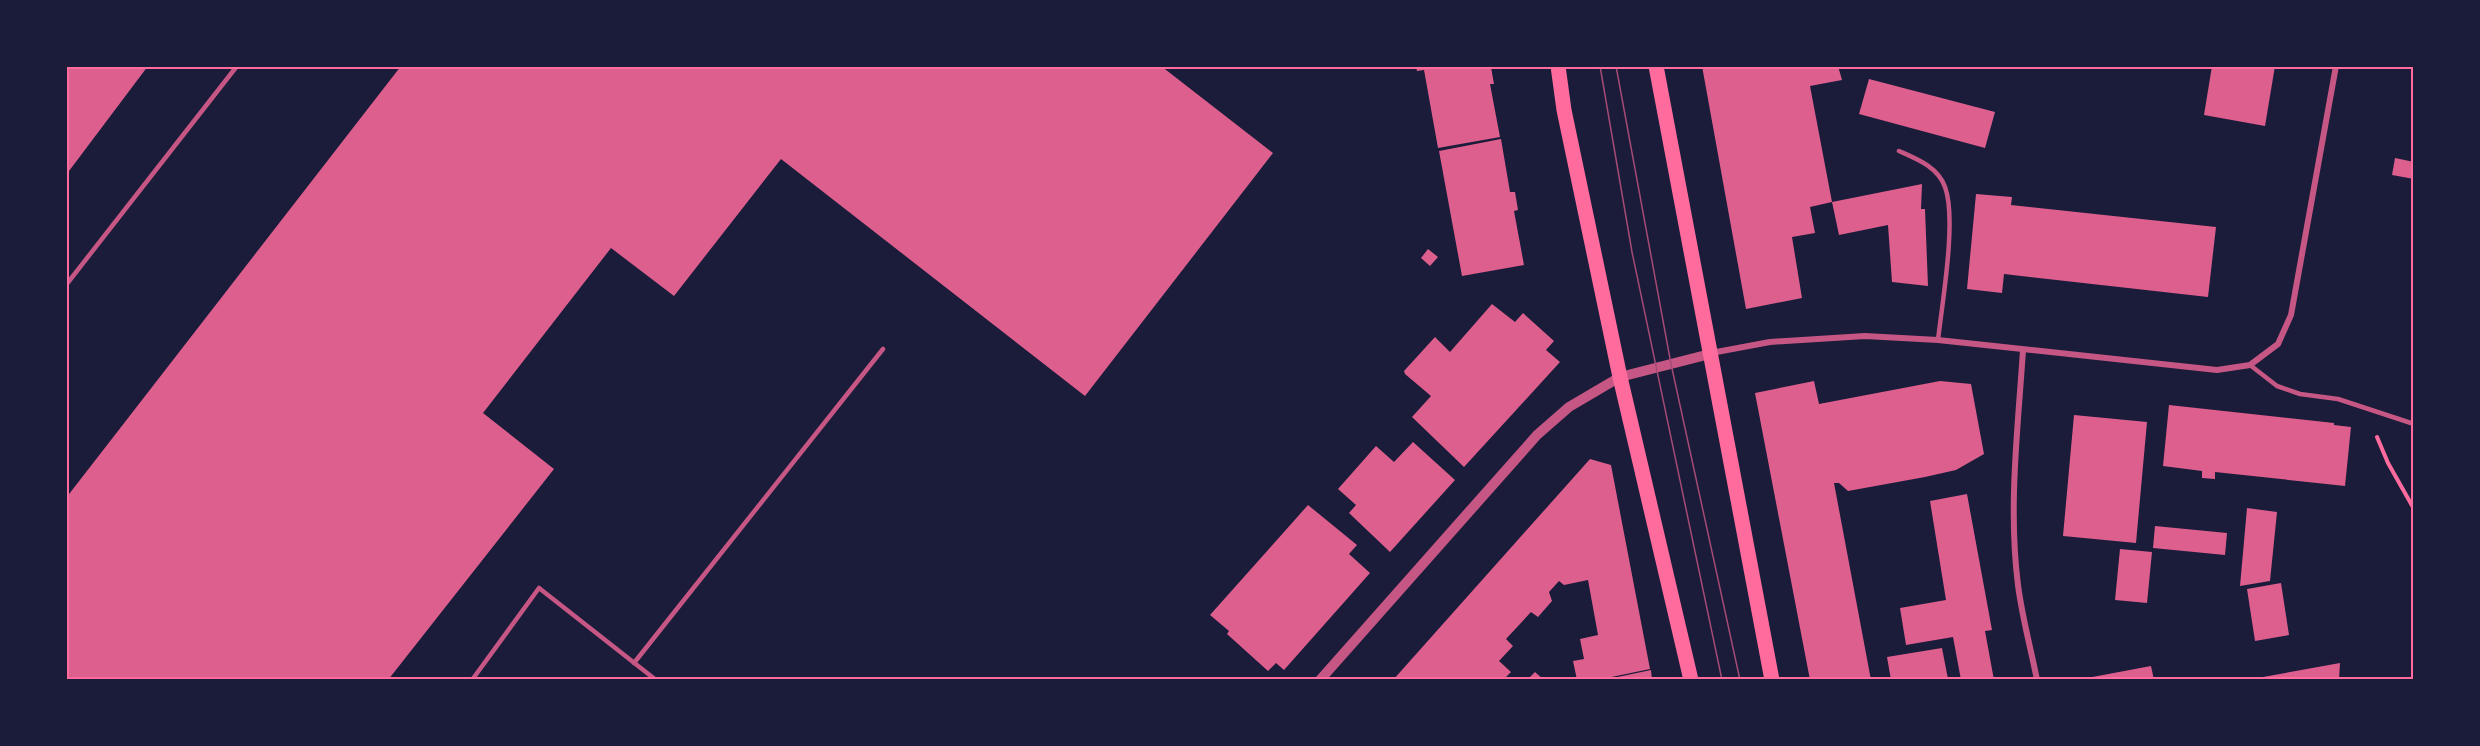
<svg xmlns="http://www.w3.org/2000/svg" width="2480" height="746" viewBox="0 0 2480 746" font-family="'Exo 2',sans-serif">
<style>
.building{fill:#dd5f8e}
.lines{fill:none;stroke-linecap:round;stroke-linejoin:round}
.path{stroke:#ff6b9d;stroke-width:4}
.service{stroke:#c65784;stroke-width:4.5}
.minor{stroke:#c65784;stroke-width:6}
.tertiary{stroke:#c65784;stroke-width:10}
.primary{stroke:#ff6b9d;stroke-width:15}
.tram{stroke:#a44b75;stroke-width:1.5}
.neatline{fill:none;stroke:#ff6b9d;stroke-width:2}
</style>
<rect width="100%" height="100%" fill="#1b1b3a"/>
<g class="building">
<path d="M66,66H148L66,175Z"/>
<path d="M401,66H1161L1273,153L1085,396L781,159L674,296L611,248L483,413L554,469L388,680H66V498Z"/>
<path d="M1416,66L1491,67L1494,84H1490L1500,137L1438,148L1424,70L1417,71Z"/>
<path d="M1702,66H1838L1842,80L1810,86L1832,202L1810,207L1815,233L1792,237L1802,298L1746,309Z"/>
<path d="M2212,66H2275L2265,126L2204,115Z"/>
<path d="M1869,79L1995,112L1985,148L1859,114Z"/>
<path d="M1501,139L1510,192H1515L1518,210L1514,211L1524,265L1462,276L1439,151Z"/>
<path d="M2395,158L2414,162V179L2392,175Z"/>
<path d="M1922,184L1921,209H1925L1928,286L1892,282L1888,225L1839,235L1832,202Z"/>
<path d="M1976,194L2012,197L2011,205L2216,227L2208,297L2004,274L2002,293L1967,289Z"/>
<path d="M1428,249L1438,257L1430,266L1421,258Z"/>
<path d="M1492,304L1515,322L1523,313L1554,341L1546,350L1560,362L1464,467L1412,417L1431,396L1405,374L1404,371L1435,337L1450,352Z"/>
<path d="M1814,381L1819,404L1940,381L1971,384L1984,454L1956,470L1925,477L1848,491L1839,483H1834L1871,680H1810L1755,393Z"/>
<path d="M2169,405L2334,423V425L2351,427L2345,486L2215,472V479L2202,478V471L2163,466Z"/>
<path d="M2074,415L2147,422L2136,543L2063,536Z"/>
<path d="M1413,442L1455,480L1390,552L1349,513L1356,505L1338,489L1376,446L1394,462Z"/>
<path d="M1590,459L1611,465L1650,669L1597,680H1577L1573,661L1584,659L1580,639L1598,635L1588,580L1564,585L1559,581L1549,592L1552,601L1538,617L1531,612L1506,639L1513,646L1499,661L1511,672L1503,680H1393Z"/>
<path d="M1967,494L1992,630L1985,631L1994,680H1961L1953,637L1906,645L1900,608L1946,600L1930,501Z"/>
<path d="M1308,505L1357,545L1349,554L1370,573L1284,670L1276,663L1268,671L1227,634L1229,631L1210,615Z"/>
<path d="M2247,508L2277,512L2270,581L2240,586Z"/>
<path d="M2155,526L2227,533L2225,555L2153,548Z"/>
<path d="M2120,549L2152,552L2147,603L2115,600Z"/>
<path d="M2281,583L2289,635L2255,641L2247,589Z"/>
<path d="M1942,648L1948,679L1891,680L1887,657Z"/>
<path d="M2340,663L2339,680H2252V679Z"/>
<path d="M2151,666L2154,680H2087V678Z"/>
<path d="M1651,670L1652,680H1608V679Z"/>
<path d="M1535,672L1544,680H1527Z"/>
</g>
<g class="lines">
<path class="path" d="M2377,437L2388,463L2414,509"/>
<g class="service">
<path d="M1899,151C1917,159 1938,167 1945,187C1957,219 1942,304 1938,340"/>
<path d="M66,285L237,66"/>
<path d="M2250,365L2277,386L2300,394L2338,399L2414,424"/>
<path d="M634,663L883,349"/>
<path d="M472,680L539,588L656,680"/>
</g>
<g class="minor">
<path d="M2023,350C2018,428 2008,507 2018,585C2022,617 2031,649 2037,680"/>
<path d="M1711,353L1770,342L1865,336L1938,340L2217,370L2250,365L2278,344L2291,315L2336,66"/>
</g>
<path class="tertiary" d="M1320,680L1537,435L1569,407L1620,377L1710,354"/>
<g class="primary">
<path d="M1558,66L1564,110L1620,377L1691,680"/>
<path d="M1656,66L1772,680"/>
</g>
<g class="tram">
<path d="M1600,66L1632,252L1722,680"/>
<path d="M1616,66L1671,364L1740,680"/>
</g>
</g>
<rect width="2480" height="746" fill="none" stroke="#1b1b3a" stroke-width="135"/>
<rect x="68" y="68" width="2344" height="610" class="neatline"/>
</svg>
